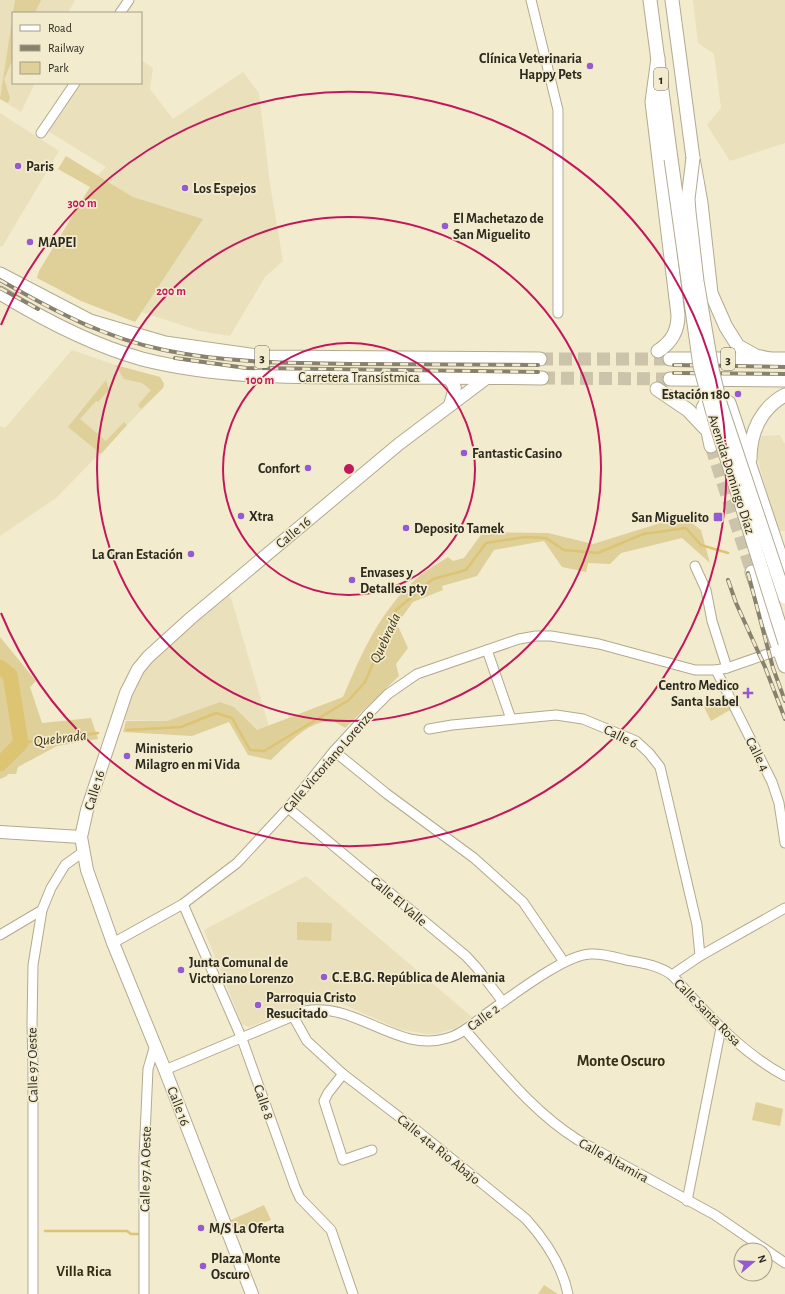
<svg xmlns="http://www.w3.org/2000/svg" width="785" height="1294" viewBox="0 0 785 1294" font-family="'Alegreya Sans',sans-serif">
<style>
.built{fill:#eae0bc}
.green{fill:#dfcf99}
.lines{fill:none;stroke-linecap:round;stroke-linejoin:round}
.stream{stroke:#dcc473;stroke-width:2.5}
.river{stroke:#dcc473;stroke-width:15}
.primary-tunnel{stroke:#cbc4ab;stroke-width:13;stroke-dasharray:13 6;stroke-linecap:butt}
.minor-casing{stroke:#b2aa8f;stroke-width:11}
.secondary-casing{stroke:#b2aa8f;stroke-width:14}
.primary-casing{stroke:#b2aa8f;stroke-width:15}
.minor{stroke:#fff;stroke-width:9}
.secondary{stroke:#fff;stroke-width:12}
.primary{stroke:#fff;stroke-width:13}
.rail-casing{stroke:#87816e;stroke-width:4}
.rail{stroke:#f3ebce;stroke-width:2.5;stroke-dasharray:8;stroke-linecap:butt}
.primary-bridge-casing{stroke:#b2aa8f;stroke-width:15;stroke-linecap:butt}
.primary-bridge{stroke:#fff;stroke-width:13}
.ring{fill:none;stroke:#c2185b;stroke-width:2}
.poi-dot{fill:#945ad2;stroke:#f3ebce;stroke-width:1.5}
.labels{text-anchor:middle;stroke-width:3.5;stroke-linejoin:round;paint-order:stroke}
.shield{fill:#f3ebce;stroke:#686353;stroke-width:1}
.shield-label{font-size:13px;font-weight:bold;fill:#2c291e}
.poi-label{font-size:14px;font-weight:bold;fill:#2c291e;stroke:#f3ebce;text-anchor:start}
.street-label{font-size:14px;fill:#2c291e;stroke:#f3ebce}
.water-label{font-size:15px;font-style:italic;fill:#3e3410;stroke:#f3ebce}
.neighbourhood-label{font-size:15px;font-weight:bold;fill:#352e17;stroke:#f3ebce}
.quarter-label{font-size:16px;font-weight:bold;fill:#352e17;stroke:#f3ebce}
.centre{fill:#c2185b;stroke:#f3ebce;stroke-width:2}
.ring-label{font-size:12px;text-anchor:middle;font-weight:bold;fill:#c2185b;stroke:#f3ebce;stroke-width:3.5;stroke-linejoin:round;paint-order:stroke}
</style>
<rect width="100%" height="100%" fill="#f3ebce"/>
<g class="built">
<path d="M0,0H75L68,13H13V83H35L21,112L0,99Z"/>
<path d="M693,0H785V143L730,161L707,125L721,108L714,54L698,43Z"/>
<path d="M141,60L153,68L150,89L173,119L243,72L259,93L270,184L283,261L265,277L230,336L200,331L141,312L202,219L133,197L98,175L106,167L48,131L80,83H141Z"/>
<path d="M0,113L59,151L2,247L0,246Z"/>
<path d="M72,350L115,365L160,377L164,384L163,388L56,498L0,536V426L5,428Z"/>
<path d="M780,435L783,442L785,443V531H778L755,450L758,436Z"/>
<path d="M228,592L232,601L269,727L257,731L234,707L220,702L167,721L121,720L132,691L150,662Z"/>
<path d="M306,876L472,1017L455,1028L437,1034H426L398,1029L341,1003L318,1002L303,1005L249,1027L242,1024L204,930Z"/>
</g>
<g class="green">
<path d="M15,0H41L35,13H13Z"/>
<path d="M13,14V59L4,79L10,98L8,103L0,99Z"/>
<path d="M66,156L133,197L203,219L135,322L81,301L37,278L39,271L90,187L58,169Z"/>
<path d="M115,365L160,377L164,384L163,388L141,409L138,405L151,390L142,383L124,379Z"/>
<path d="M106,380L109,390L98,402L96,401L80,419L106,441L124,422L127,425L101,454L68,427Z"/>
<path d="M683,516L701,530L710,563L682,538L621,553L610,564L588,563L586,572L562,567L544,541L494,550L477,576L442,586L443,590L413,602L397,624L408,648L396,664L399,676L345,728C342,726 338,723 334,722C311,717 286,746 271,760L248,755L229,722L192,736L123,732L126,721H167L220,702L234,707L257,730L343,697C363,651 379,612 417,578C426,570 438,564 448,557L453,561L464,558L483,532L548,533L593,544Z"/>
<path d="M0,637L36,681L30,687L42,723L91,718L98,739L57,746L18,767L16,774H8L7,776L0,779Z"/>
<path d="M722,697L730,710L711,721L704,707Z"/>
<path d="M297,922L332,923L331,941L297,940Z"/>
<path d="M756,1102L783,1109L780,1126L752,1120Z"/>
<path d="M264,1205L271,1220L236,1232L231,1220Z"/>
<path d="M544,1285L558,1294H538Z"/>
</g>
<g class="lines">
<g class="stream">
<path d="M127,730L181,727L216,713L232,718L250,750L264,751L349,700L365,682L396,610L433,579L466,570L486,543L525,537L546,538L564,550L598,553L643,534L686,528L701,545L728,553"/>
<path d="M21,743L98,733"/>
<path d="M45,1231H127L131,1234H138"/>
</g>
<path class="river" d="M0,667L10,675L21,743L0,764"/>
<g class="primary-tunnel">
<path d="M540,359H670"/>
<path d="M542,378L670,379"/>
<path d="M711,446L752,572"/>
</g>
<g class="minor-casing">
<g id="minor">
<path d="M531,0L558,110V313"/>
<path d="M120,13L129,0"/>
<path d="M41,133L75,83"/>
<path d="M695,566L706,590L712,621L727,668"/>
<path d="M487,650L511,719"/>
<path d="M716,670L772,782L779,803L785,843"/>
<path d="M429,729L452,725L556,715L583,719L636,741L649,753L660,767L697,925L700,956"/>
<path d="M334,751L387,794L474,858L523,902L564,962"/>
<path d="M288,808L466,956L477,968L503,1002"/>
<path d="M183,904L242,1039L295,1187L300,1198L331,1230L353,1294"/>
<path d="M0,935L42,910"/>
<path d="M113,943L183,904L237,863L288,808L334,751L368,714L388,694L417,674L519,639L536,636H551L599,644L695,670H716L727,668L779,650"/>
<path d="M672,975C706,1013 739,1051 785,1076"/>
<path d="M293,1016L307,1041L343,1074L415,1129L526,1219C546,1241 562,1265 568,1294"/>
<path d="M465,1030C500,1069 533,1112 578,1140L715,1215L785,1263"/>
<path d="M165,1070L305,1011C356,1001 397,1054 448,1038C462,1034 474,1023 486,1014C509,998 564,955 590,954C602,953 615,957 626,960C642,963 658,965 672,975L700,956L785,908"/>
<path d="M343,1074L328,1093L324,1101L343,1160L372,1150"/>
<path d="M687,1201L721,1028"/>
<path d="M33,1294V1065L32,1025L33,965L42,910L51,888L65,865L83,852"/>
<path d="M144,1294V1157L148,1069L155,1045"/>
</g>
</g>
<g class="secondary-casing">
<g id="secondary">
<path d="M446,377L451,381L455,388L450,405"/>
<path d="M0,832L81,837"/>
<path d="M252,1294L165,1070L113,943L87,870L81,837L87,810L126,693L138,669L148,657L191,618L399,444L488,377"/>
</g>
</g>
<g class="primary-casing">
<g id="primary">
<path d="M650,0L671,159"/>
<path d="M672,0L693,158L701,203L711,293L726,327L738,346L756,356L770,359"/>
<path d="M658,58L652,102L678,315C678,331 672,342 658,351"/>
<path d="M0,274L90,321L165,343L264,357L540,359"/>
<path d="M0,293C44,320 92,345 142,359C213,377 285,377 358,377C419,377 481,377 542,378"/>
<path d="M670,359H785"/>
<path d="M670,379L785,380"/>
<path d="M657,389L688,410L705,428"/>
<path d="M711,446L703,408L708,399L721,397L729,403L785,570"/>
<path d="M750,459C750,432 761,408 785,395"/>
<path d="M752,572L785,666"/>
</g>
</g>
<use href="#minor" class="minor"/>
<use href="#secondary" class="secondary"/>
<use href="#primary" class="primary"/>
<g class="rail-casing">
<g id="rail">
<path d="M0,280C52,310 105,338 164,350C226,363 290,363 353,364C415,364 477,365 538,365"/>
<path d="M0,288L38,309"/>
<path d="M175,358L246,368L538,372"/>
<path d="M674,365L785,367"/>
<path d="M674,373L785,374"/>
<path d="M748,573L773,668L785,701"/>
<path d="M728,580L736,603L765,667L785,719"/>
</g>
</g>
<use href="#rail" class="rail"/>
<g class="primary-bridge-casing">
<g id="primary-bridge">
<path d="M693,158L688,199L689,212L697,281L712,369L720,403L785,597"/>
<path d="M671,159L700,366L716,424L785,643"/>
</g>
</g>
<use href="#primary-bridge" class="primary-bridge"/>
</g>
<g class="ring">
<circle cx="349" cy="469" r="126"/>
<circle cx="349" cy="469" r="252"/>
<path d="M1 325A377 377 0 1 1 1 613"/>
</g>
<g class="poi-dot">
<circle cx="590" cy="66" r="4"/>
<circle cx="18" cy="166" r="4"/>
<circle cx="185" cy="188" r="4"/>
<circle cx="445" cy="226" r="4"/>
<circle cx="30" cy="242" r="4"/>
<circle cx="738" cy="394" r="4"/>
<circle cx="464" cy="453" r="4"/>
<circle cx="308" cy="468" r="4"/>
<circle cx="241" cy="516" r="4"/>
<rect x="713" y="512" width="10" height="10" rx="2"/>
<circle cx="406" cy="528" r="4"/>
<circle cx="191" cy="554" r="4"/>
<circle cx="352" cy="580" r="4"/>
<path d="M746 687h4v4h4v4h-4v4h-4v-4h-4v-4h4z"/>
<circle cx="127" cy="756" r="4"/>
<circle cx="181" cy="970" r="4"/>
<circle cx="324" cy="977" r="4"/>
<circle cx="258" cy="1005" r="4"/>
<circle cx="201" cy="1228" r="4"/>
<circle cx="203" cy="1266" r="4"/>
</g>
<g class="labels">
<g class="shield">
<rect x="654" y="68" width="14" height="22" rx="3"/>
<rect x="255" y="346" width="14" height="22" rx="3"/>
<rect x="721" y="348" width="14" height="22" rx="3"/>
</g>
<g class="shield-label">
<text x="661" y="84">1</text>
<text x="262" y="362">3</text>
<text x="728" y="364">3</text>
</g>
<g class="poi-label">
<text x="582" y="63" text-anchor="end">Clínica Veterinaria<tspan x="582" dy="16">Happy Pets</tspan></text>
<text x="26" y="171">Paris</text>
<text x="193" y="193">Los Espejos</text>
<text x="453" y="223">El Machetazo de<tspan x="453" dy="16">San Miguelito</tspan></text>
<text x="38" y="247">MAPEI</text>
<text x="730" y="399" text-anchor="end">Estación 180</text>
<text x="472" y="458">Fantastic Casino</text>
<text x="300" y="473" text-anchor="end">Confort</text>
<text x="249" y="521">Xtra</text>
<text x="709" y="522" text-anchor="end">San Miguelito</text>
<text x="414" y="533">Deposito Tamek</text>
<text x="183" y="559" text-anchor="end">La Gran Estación</text>
<text x="360" y="577">Envases y<tspan x="360" dy="16">Detalles pty</tspan></text>
<text x="739" y="690" text-anchor="end">Centro Medico<tspan x="739" dy="16">Santa Isabel</tspan></text>
<text x="135" y="753">Ministerio<tspan x="135" dy="16">Milagro en mi Vida</tspan></text>
<text x="189" y="967">Junta Comunal de<tspan x="189" dy="16">Victoriano Lorenzo</tspan></text>
<text x="332" y="982">C.E.B.G. República de Alemania</text>
<text x="266" y="1002">Parroquia Cristo<tspan x="266" dy="16">Resucitado</tspan></text>
<text x="209" y="1233">M/S La Oferta</text>
<text x="211" y="1263">Plaza Monte<tspan x="211" dy="16">Oscuro</tspan></text>
</g>
<g class="street-label">
<text x="359" y="382">Carretera Transístmica</text>
<text transform="translate(732 474) rotate(72)" y="5">Avenida Domingo Díaz</text>
<text transform="translate(293 532) rotate(-40)" y="5">Calle 16</text>
<text transform="translate(621 736) rotate(26)" y="5">Calle 6</text>
<text transform="translate(758 754) rotate(63)" y="5">Calle 4</text>
<text transform="translate(328 761) rotate(-49)" y="5">Calle Victoriano Lorenzo</text>
<text transform="translate(94 790) rotate(-73)" y="5">Calle 16</text>
<text transform="translate(399 901) rotate(40)" y="5">Calle El Valle</text>
<text transform="translate(708 1012) rotate(45)" y="5">Calle Santa Rosa</text>
<text transform="translate(483 1017) rotate(-36)" y="5">Calle 2</text>
<text transform="translate(32 1065) rotate(-91)" y="5">Calle 97 Oeste</text>
<text transform="translate(264 1102) rotate(71)" y="5">Calle 8</text>
<text transform="translate(179 1106) rotate(69)" y="5">Calle 16</text>
<text transform="translate(439 1149) rotate(39)" y="5">Calle 4ta Rio Abajo</text>
<text transform="translate(614 1160) rotate(29)" y="5">Calle Altamira</text>
<text transform="translate(145 1169) rotate(-89)" y="5">Calle 97 A Oeste</text>
</g>
<g class="water-label">
<text transform="translate(385 638) rotate(-65)" y="5">Quebrada</text>
<text transform="translate(60 738) rotate(-7)" y="5">Quebrada</text>
</g>
<g class="neighbourhood-label">
<text x="84" y="1276">Villa Rica</text>
</g>
<g class="quarter-label">
<text x="621" y="1066">Monte Oscuro</text>
</g>
</g>
<circle cx="349" cy="469" r="6" class="centre"/>
<g class="ring-label">
<text x="82" y="207">300 m</text>
<text x="171" y="295">200 m</text>
<text x="260" y="384">100 m</text>
</g>
<rect x="12" y="12" width="130" height="72" fill="#f3ebce" stroke="#a39d88"/>
<rect x="20" y="25" width="20" height="6" fill="#ffffff" stroke="#a39d88"/>
<text x="48" y="32" font-size="12" fill="#2c291e">Road</text>
<rect x="20" y="45" width="20" height="6" fill="#87816e" stroke="#a39d88"/>
<text x="48" y="52" font-size="12" fill="#2c291e">Railway</text>
<rect x="20" y="62" width="20" height="12" fill="#dfcf99" stroke="#a39d88"/>
<text x="48" y="72" font-size="12" fill="#2c291e">Park</text>
<g transform="translate(753 1262) rotate(71)"><circle r="19" fill="#f3ebce" stroke="#a39d88"/>
<path d="M0-3L7 15L0 10L-7 15Z" fill="#945ad2"/>
<text y="-6" font-size="11" font-weight="bold" text-anchor="middle" fill="#2c291e">N</text>
</g>
</svg>
